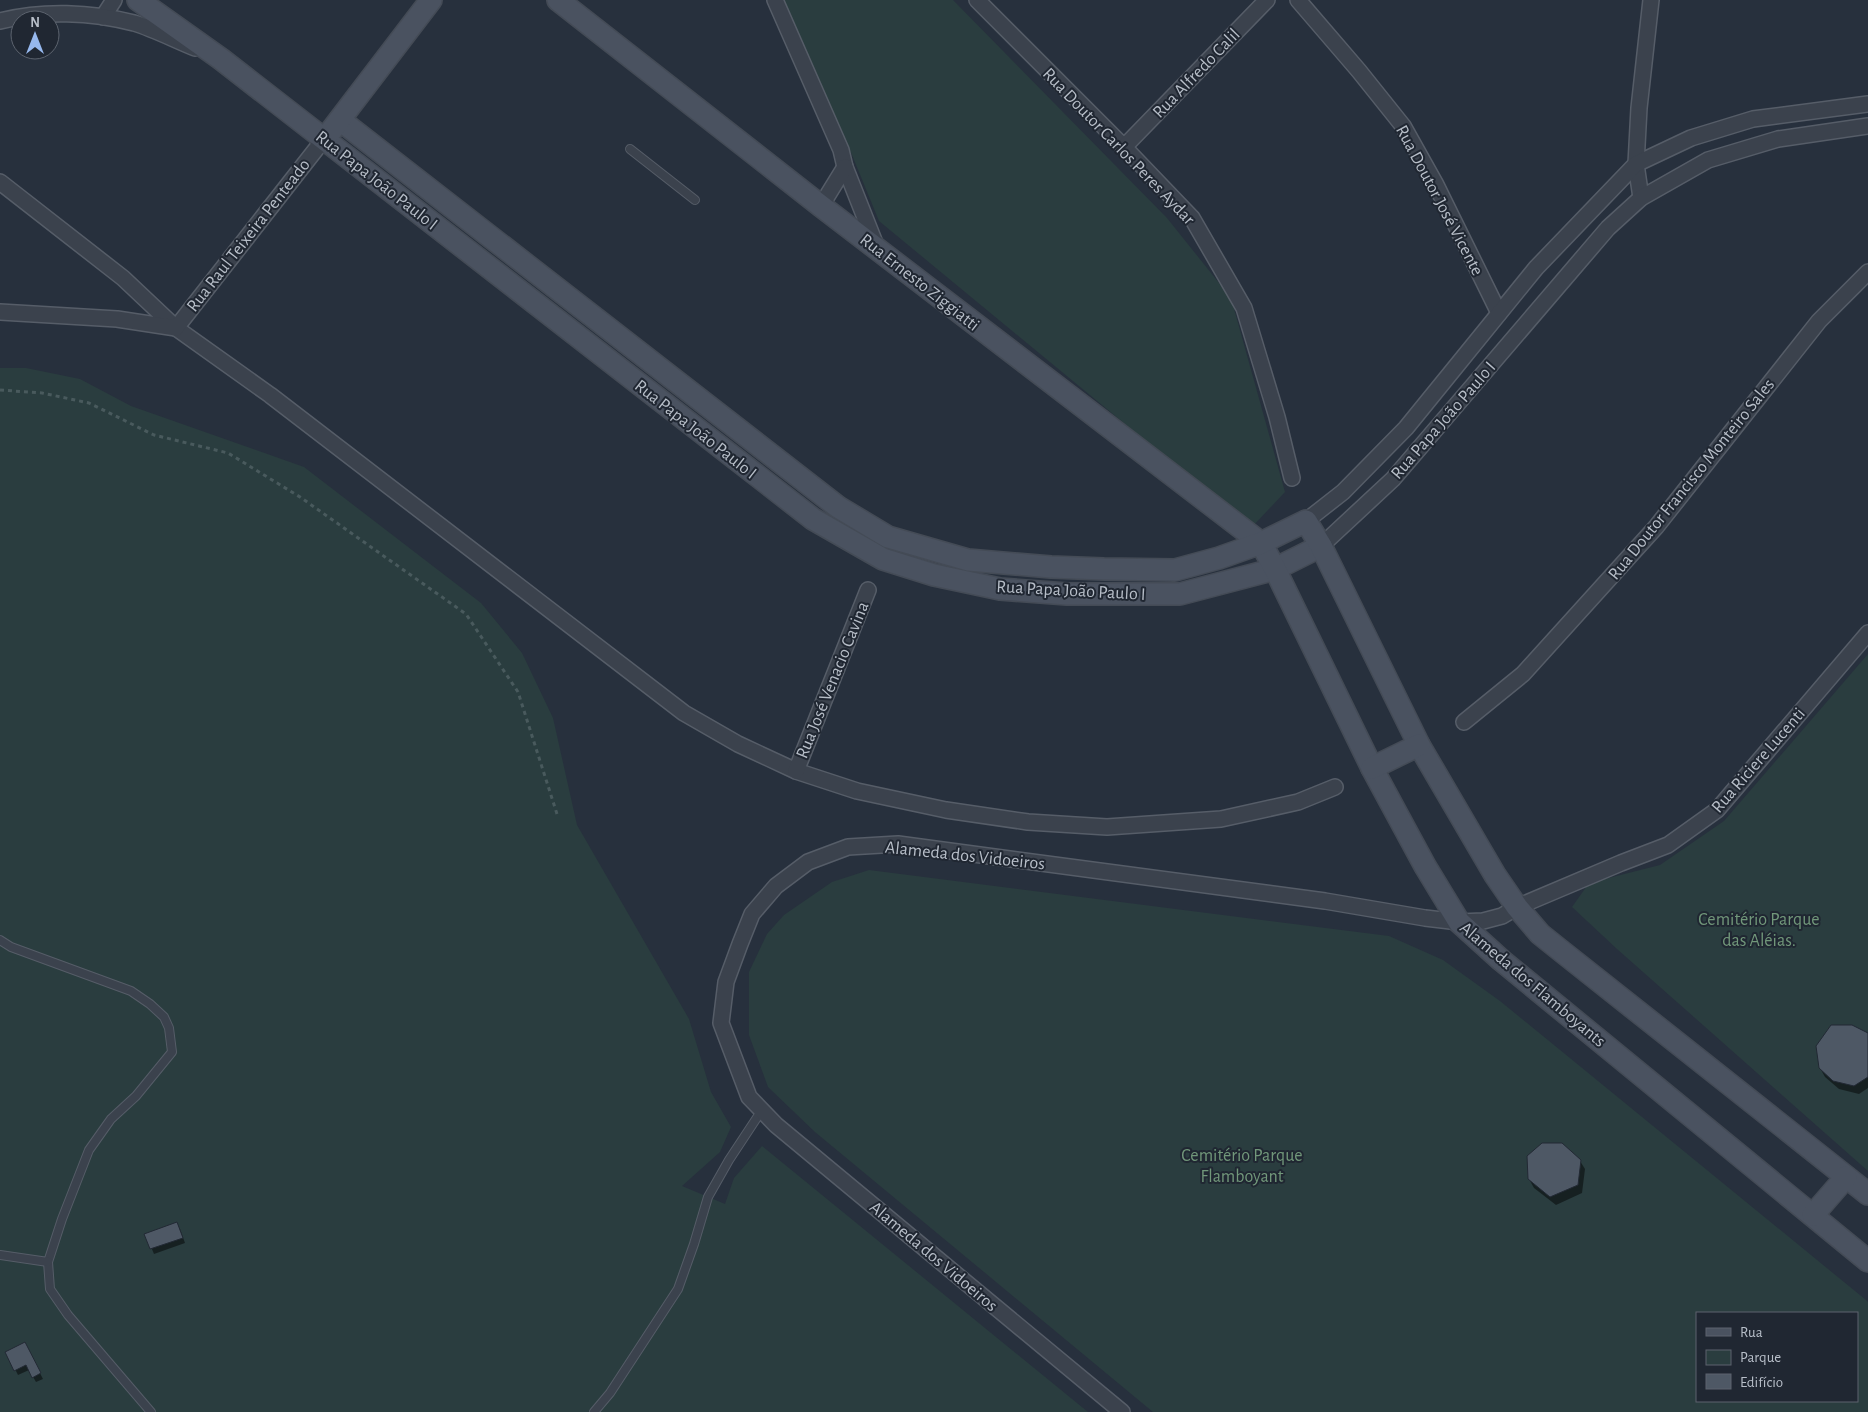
<svg xmlns="http://www.w3.org/2000/svg" width="1868" height="1412" viewBox="0 0 1868 1412" font-family="'Alegreya Sans',sans-serif">
<style>
.green{fill:#2a3d3f;fill-rule:evenodd}
.shadow{fill:#0007}
.building{fill:#4e5865;stroke:#222934}
.lines{fill:none;stroke-linecap:round;stroke-linejoin:round}
.lane-casing{stroke:#565d68;stroke-width:10}
.street-casing{stroke:#565d68;stroke-width:18}
.secondary-casing{stroke:#444b56;stroke-width:24}
.path{stroke:#495a5d;stroke-width:3;stroke-dasharray:4 4;stroke-linecap:butt}
.lane{stroke:#3b424d;stroke-width:8}
.street{stroke:#3b424d;stroke-width:15}
.secondary{stroke:#4a5260;stroke-width:21}
.labels{text-anchor:middle;stroke-width:4;stroke-linejoin:round;paint-order:stroke}
.street-label{font-size:18px;fill:#b7bec8;stroke:#202732}
.park-label{font-size:18px;fill:#71977a;stroke:#202732}
</style>
<rect width="100%" height="100%" fill="#27303d"/>
<g class="green">
<path d="M781,0H953L1167,218L1231,298L1285,492L1251,528L879,221L852,155Z"/>
<path d="M0,368H26L80,379L131,406L304,467L481,603L522,653L553,718L577,825L689,1019L711,1092L731,1127L720,1152L682,1186L725,1204L734,1178L762,1146L1088,1412H0Z"/>
<path d="M1868,654V1171L1617,949L1572,907L1589,883L1660,865L1724,821Z"/>
<path d="M869,870L1389,936L1443,960L1500,1001L1866,1300L1868,1302V1412H1153L815,1132L768,1087L749,1035V972L767,934L784,915L832,882ZM1697,1313H1857V1401H1697Z"/>
</g>
<g class="shadow">
<path d="M1868,1034V1088L1859,1094L1839,1089L1825,1077L1820,1068Z"/>
<path d="M1580,1161L1585,1169L1582,1193L1556,1205L1534,1188L1529,1179Z"/>
<path d="M180,1229L185,1243L154,1254L146,1235Z"/>
<path d="M25,1344L43,1379L36,1382L29,1370L18,1375L7,1353Z"/>
</g>
<g class="building">
<path d="M1831,1025H1852L1868,1033V1077L1854,1086L1833,1081L1819,1068L1816,1046Z"/>
<path d="M1542,1143H1562L1581,1160L1578,1185L1550,1197L1528,1179L1527,1156Z"/>
<path d="M177,1222L183,1238L150,1249L144,1234Z"/>
<path d="M25,1342L41,1373L32,1378L26,1365L14,1371L5,1352Z"/>
</g>
<g class="lines">
<g class="lane-casing">
<g id="lane">
<path d="M630,149L695,200"/>
<path d="M0,940L11,947L131,991L150,1004L164,1017L169,1028L172,1052L136,1096L111,1119L89,1150L62,1219L48,1262L50,1289L68,1315L151,1412"/>
<path d="M0,1255L48,1262"/>
<path d="M594,1412L610,1393L678,1289L694,1244L708,1197L729,1160L762,1110"/>
</g>
</g>
<g class="street-casing">
<g id="street">
<path d="M775,0L841,150L845,167L877,248"/>
<path d="M977,0L1124,147L1192,218L1244,308L1277,417L1292,478"/>
<path d="M1298,0L1359,71L1403,126L1436,185L1499,313"/>
<path d="M103,17L114,0"/>
<path d="M0,21C43,10 91,12 134,23C154,29 175,40 195,48"/>
<path d="M1124,147L1267,0"/>
<path d="M0,182L123,278L176,328L270,395L684,713L738,744L796,771L857,791L946,810L1028,822L1107,827L1221,819L1298,802L1335,787"/>
<path d="M1641,198L1636,164L1639,108L1651,0"/>
<path d="M821,206L845,167"/>
<path d="M0,312L117,319L176,328L324,139"/>
<path d="M1306,521L1343,492L1406,428L1536,268L1636,164L1691,138L1753,119L1868,104"/>
<path d="M1321,546L1393,479L1608,228L1641,198L1708,160L1778,139L1868,126"/>
<path d="M1464,722L1523,674L1656,527L1819,321L1868,272"/>
<path d="M796,771L868,590"/>
<path d="M1122,1412L776,1125L749,1097L721,1023L726,982L740,944L752,914L776,886L808,862L848,847L898,844L1325,901L1425,918L1459,922L1483,921L1502,916L1517,907L1621,863L1668,845L1717,810L1868,633"/>
</g>
</g>
<g class="secondary-casing">
<g id="secondary">
<path d="M138,0L221,59L813,519L883,559L934,575L1000,589L1067,594H1180L1275,569L1321,546"/>
<path d="M558,0L821,206L1261,543L1275,569L1372,768L1425,866L1459,922L1501,960L1868,1261"/>
<path d="M340,120L838,507L888,537L968,560L1051,567L1104,569L1175,570L1219,558L1261,543L1306,521L1321,546L1419,745L1495,875L1517,907L1540,934L1560,950L1868,1194"/>
<path d="M331,131L431,0"/>
<path d="M1372,768L1419,745"/>
<path d="M1813,1215L1846,1177"/>
</g>
</g>
<path class="path" d="M0,390L42,393L89,403L154,435L228,453L300,497L466,614L518,692L557,814"/>
<use href="#lane" class="lane"/>
<use href="#street" class="street"/>
<use href="#secondary" class="secondary"/>
</g>
<g class="labels">
<g class="street-label">
<text transform="translate(1196 73) rotate(-46)" y="6">Rua Alfredo Calil</text>
<text transform="translate(1119 146) rotate(46)" y="6">Rua Doutor Carlos Peres Aydar</text>
<text transform="translate(377 180) rotate(38)" y="6">Rua Papa João Paulo I</text>
<text transform="translate(1440 200) rotate(62)" y="6">Rua Doutor José Vicente</text>
<text transform="translate(248 235) rotate(-52)" y="6">Rua Raul Teixeira Penteado</text>
<text transform="translate(920 282) rotate(38)" y="6">Rua Ernesto Ziggiatti</text>
<text transform="translate(1443 420) rotate(-49)" y="6">Rua Papa João Paulo I</text>
<text transform="translate(696 429) rotate(38)" y="6">Rua Papa João Paulo I</text>
<text transform="translate(1691 479) rotate(-51)" y="6">Rua Doutor Francisco Monteiro Sales</text>
<text transform="translate(1071 590) rotate(3)" y="6">Rua Papa João Paulo I</text>
<text transform="translate(832 680) rotate(-68)" y="6">Rua José Venacio Cavina</text>
<text transform="translate(1758 760) rotate(-49)" y="6">Rua Riciere Lucenti</text>
<text transform="translate(965 855) rotate(6)" y="6">Alameda dos Vidoeiros</text>
<text transform="translate(1533 984) rotate(40)" y="6">Alameda dos Flamboyants</text>
<text transform="translate(934 1256) rotate(40)" y="6">Alameda dos Vidoeiros</text>
</g>
<g class="park-label">
<text x="1759" y="925">Cemitério Parque<tspan x="1759" dy="21">das Aléias.</tspan></text>
<text x="1242" y="1161">Cemitério Parque<tspan x="1242" dy="21">Flamboyant</tspan></text>
</g>
</g>
<rect x="1696" y="1312" width="162" height="90" fill="#202732" stroke="#5c636e"/>
<rect x="1706" y="1328" width="25" height="8" fill="#4a5260" stroke="#5c636e"/>
<text x="1740" y="1337" font-size="15" fill="#b7bec8">Rua</text>
<rect x="1706" y="1350" width="25" height="15" fill="#2a3d3f" stroke="#5c636e"/>
<text x="1740" y="1362" font-size="15" fill="#b7bec8">Parque</text>
<rect x="1706" y="1374" width="25" height="15" fill="#4e5865" stroke="#5c636e"/>
<text x="1740" y="1387" font-size="15" fill="#b7bec8">Edifício</text>
<g transform="translate(35 35)"><circle r="24" fill="#202732" stroke="#5c636e"/>
<path d="M0-4L9 19L0 12L-9 19Z" fill="#96b8ee"/>
<text y="-8" font-size="14" font-weight="bold" text-anchor="middle" fill="#b7bec8">N</text>
</g>
</svg>
